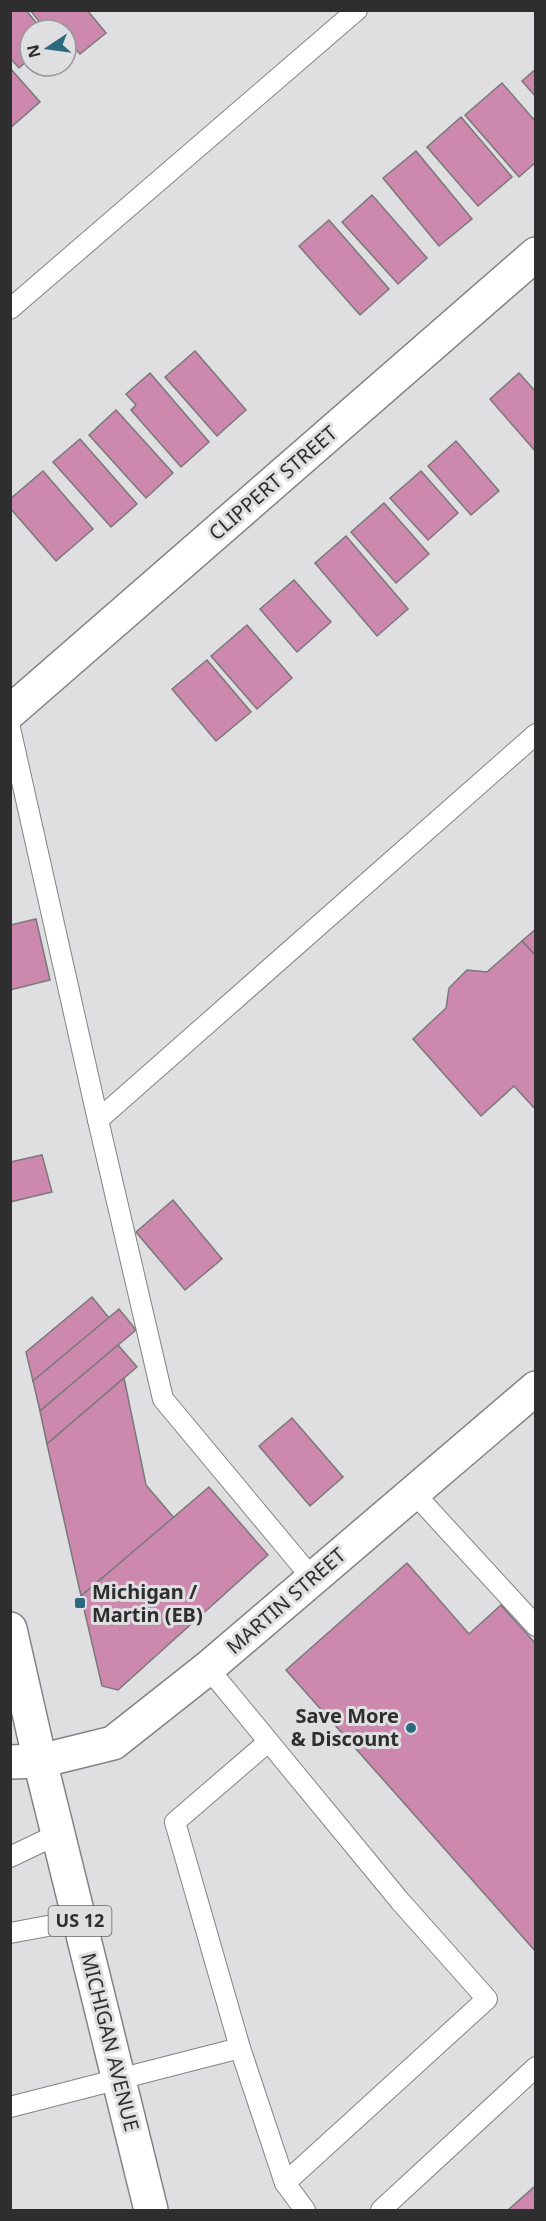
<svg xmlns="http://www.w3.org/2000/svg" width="546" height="2221" viewBox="0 0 546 2221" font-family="'Noto Sans',sans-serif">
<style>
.building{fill:#cc88ad;stroke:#7b7879;stroke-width:1.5}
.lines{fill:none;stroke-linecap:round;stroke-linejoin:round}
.lane-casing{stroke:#838385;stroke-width:22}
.street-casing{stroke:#838385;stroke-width:36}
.primary-casing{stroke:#838385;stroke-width:36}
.lane{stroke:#fff;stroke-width:20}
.street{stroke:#fff;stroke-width:33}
.primary{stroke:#fff;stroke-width:33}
.poi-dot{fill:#2c697f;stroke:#dfdfe2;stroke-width:2}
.labels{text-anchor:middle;stroke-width:6;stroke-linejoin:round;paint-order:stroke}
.shield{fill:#dfdfe2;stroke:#636365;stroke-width:1.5}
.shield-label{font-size:18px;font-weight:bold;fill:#2e2e2f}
.street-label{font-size:20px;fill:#2e2e2f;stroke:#dfdfe2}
.poi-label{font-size:20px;font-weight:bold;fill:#2e2e2f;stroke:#dfdfe2;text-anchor:start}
</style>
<rect width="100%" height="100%" fill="#dfdfe2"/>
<g class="building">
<path d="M10,10H26L42,30H30V58L19,68L10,58Z"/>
<path d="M30,10H87L106,33L80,54L66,38V30H46Z"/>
<path d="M10,68L40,102L10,128Z"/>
<path d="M536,69V97L522,81Z"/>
<path d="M502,83L536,122V162L519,177L465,115Z"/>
<path d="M461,117L512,177L478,206L427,147Z"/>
<path d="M416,151L472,219L439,246L383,178Z"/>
<path d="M372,195L427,258L398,284L342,222Z"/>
<path d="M329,220L389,289L360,315L299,246Z"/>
<path d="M195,351L246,410L217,436L165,377Z"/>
<path d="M150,373L209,442L181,467L131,410L136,405L126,394Z"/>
<path d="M519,373L536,392V452L490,399Z"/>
<path d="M116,410L173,473L146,498L89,435Z"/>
<path d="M80,439L137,504L111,527L53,462Z"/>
<path d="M456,441L499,491L471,515L428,466Z"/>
<path d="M43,471L93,529L56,561L10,508V499Z"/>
<path d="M421,471L458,513L428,540L390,498Z"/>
<path d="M384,503L429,554L396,583L351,532Z"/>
<path d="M346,536L408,609L377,636L315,563Z"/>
<path d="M294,580L331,622L297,652L260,609Z"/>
<path d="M247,625L292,678L257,709L211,656Z"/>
<path d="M207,660L251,712L216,741L172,689Z"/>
<path d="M36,919L50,980L10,990V925Z"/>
<path d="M536,929V956L522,941Z"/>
<path d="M522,941L536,956V1110L514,1086L481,1116L413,1039L446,1008L449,988L467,970L487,972Z"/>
<path d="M42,1155L52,1192L10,1202V1162Z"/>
<path d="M173,1200L222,1259L185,1290L136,1232Z"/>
<path d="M92,1297L109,1318L33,1381L26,1352Z"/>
<path d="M119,1309L136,1330L40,1411L33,1381Z"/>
<path d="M118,1345L137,1367L47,1444L40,1411Z"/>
<path d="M124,1378L146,1485L174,1518L81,1596L47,1444Z"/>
<path d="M292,1418L343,1477L310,1506L259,1446Z"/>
<path d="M209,1487L268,1555L118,1690L102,1686L81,1596Z"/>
<path d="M407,1563L469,1634L501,1605L536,1644V1952L286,1670Z"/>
<path d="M534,2187L536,2188V2210H508Z"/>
</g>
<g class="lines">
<g class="lane-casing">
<g id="lane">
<path d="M10,309L357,10"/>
<path d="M10,728L98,1120L163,1399L312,1578"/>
<path d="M98,1120L536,734"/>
<path d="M413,1492L536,1626"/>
<path d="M208,1668L400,1901L487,1999L285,2183"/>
<path d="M268,1742L175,1822L240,2048L285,2183L305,2210"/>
<path d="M10,1857L58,1834"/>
<path d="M10,1933L80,1920"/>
<path d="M10,2107L240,2048"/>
<path d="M381,2210L536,2067"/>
</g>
</g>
<g class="street-casing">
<g id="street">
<path d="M10,712L536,254"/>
<path d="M10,1762L40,1761L113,1743L208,1668L536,1388"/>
</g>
</g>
<g class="primary-casing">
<path id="primary" d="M10,1629L40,1761L151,2210"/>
</g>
<use href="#lane" class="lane"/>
<use href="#street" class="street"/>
<use href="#primary" class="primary"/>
</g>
<g class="poi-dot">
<rect x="74" y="1597" width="12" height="12" rx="3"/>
<circle cx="411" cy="1728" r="6"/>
</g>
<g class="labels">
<rect class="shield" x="48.5" y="1906" width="63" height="30" rx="4.5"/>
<g class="shield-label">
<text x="80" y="1927">US 12</text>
</g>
<g class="street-label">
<text transform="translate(273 483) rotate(-41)" y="7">CLIPPERT STREET</text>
<text transform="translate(286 1601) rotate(-41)" y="7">MARTIN STREET</text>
<text transform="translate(110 2042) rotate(76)" y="7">MICHIGAN AVENUE</text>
</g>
<g class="poi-label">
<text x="92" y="1599">Michigan /<tspan x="92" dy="23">Martin (EB)</tspan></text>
<text x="399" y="1723" text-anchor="end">Save More<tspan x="399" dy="23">&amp; Discount</tspan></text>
</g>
</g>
<rect width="546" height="2221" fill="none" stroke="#2e2e2f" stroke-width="24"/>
<g transform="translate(48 48) rotate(257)"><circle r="28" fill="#dfdfe2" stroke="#98989a" stroke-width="1.5"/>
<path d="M0-4.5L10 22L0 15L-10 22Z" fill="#2c697f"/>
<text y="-9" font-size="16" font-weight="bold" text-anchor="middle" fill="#2e2e2f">N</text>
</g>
</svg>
